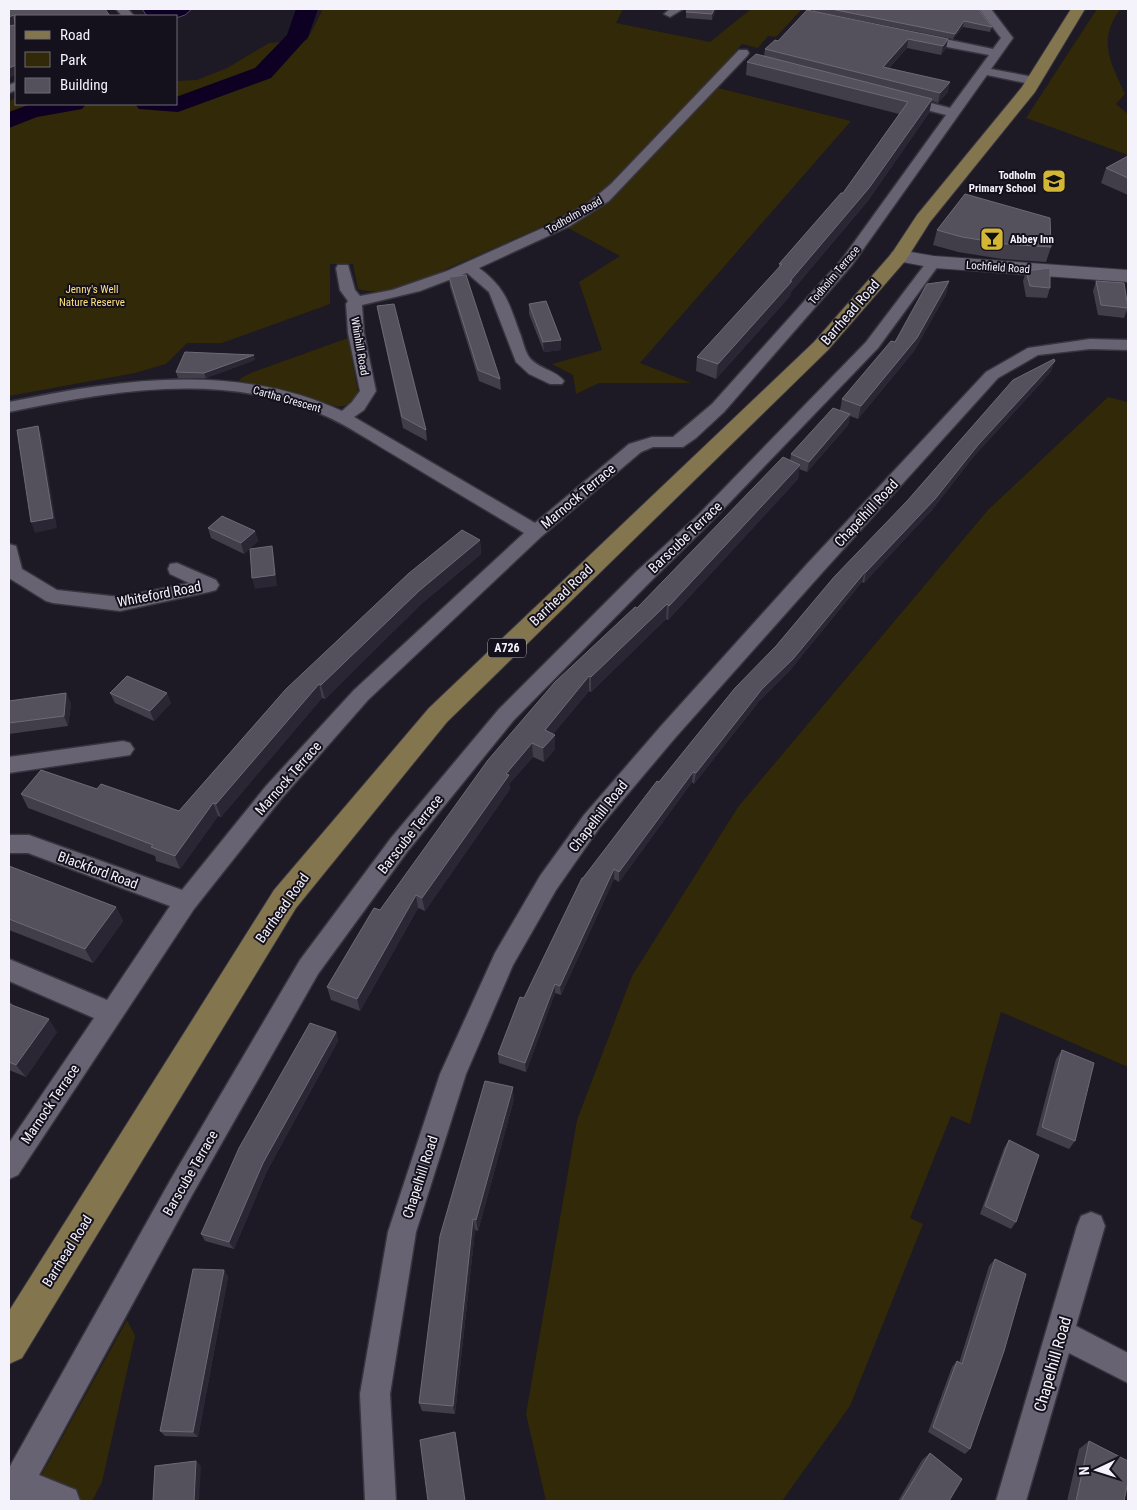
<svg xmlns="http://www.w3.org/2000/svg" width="1137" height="1510" viewBox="0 0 1137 1510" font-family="'Roboto Condensed',sans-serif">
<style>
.green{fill:#312907}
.water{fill:#0e0023;stroke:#534964}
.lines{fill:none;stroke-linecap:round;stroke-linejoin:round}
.river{fill:#0e0023;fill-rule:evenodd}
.minor-casing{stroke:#36343d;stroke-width:3}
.tertiary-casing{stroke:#36343d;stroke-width:2}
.primary-casing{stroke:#36343d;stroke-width:2}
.minor{fill:#676372;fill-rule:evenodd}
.tertiary{fill:#676372;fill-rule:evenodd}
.primary{fill:#83764e;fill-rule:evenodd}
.wall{fill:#413d49}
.shaded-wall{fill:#2a2633}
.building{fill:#54505c;stroke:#6d6a75}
.labels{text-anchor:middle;stroke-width:4;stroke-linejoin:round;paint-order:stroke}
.far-poi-label{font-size:11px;font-weight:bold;fill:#f4f2fa;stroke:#14101c;text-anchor:end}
.far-street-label{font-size:11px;fill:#f4f2fa;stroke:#14101c}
.far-park-label{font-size:11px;fill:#fbe17c;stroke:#14101c}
.shield{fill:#14101c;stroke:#b1aeb7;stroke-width:1}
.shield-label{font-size:12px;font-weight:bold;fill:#f4f2fa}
.street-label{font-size:14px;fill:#f4f2fa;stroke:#14101c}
.near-street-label{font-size:16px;fill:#f4f2fa;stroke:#14101c}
</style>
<rect width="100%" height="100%" fill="#1d1925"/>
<g class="green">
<path d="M313,9H623L616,23L710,42L751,9H802L776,37L768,36L758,48L742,44L706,85L851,121L640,363L691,383H599L576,394L573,375L552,364L602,350L579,282L620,256L555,221L408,286C392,290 375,294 358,289L353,264H330V304L222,343H187L166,364L135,373L9,396V101L16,98V104H176V81L197,80L227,68L269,43L307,40L322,11Z"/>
<path d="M1097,9H1120C1097,42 1111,62 1125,94L1116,104L1128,114V155L1026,118Z"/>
<path d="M348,338L358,393C348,422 303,396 285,391C270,386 254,384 239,381L241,378L253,372Z"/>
<path d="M1108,397L1128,402V1067L1001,1012L970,1124L951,1116L910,1218L923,1224L850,1406L782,1501H546L526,1414L577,1120L632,976L738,807L988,510Z"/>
<path d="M127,1320L135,1336L102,1482L92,1501H27Z"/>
</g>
<path class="water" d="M142,9H192L185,15L176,18V16H147Z"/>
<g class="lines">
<g class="river">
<path d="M296,9H318L308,37L271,78L178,112L139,109L135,104H176V97L255,68L287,35Z"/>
<path d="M31,104H86L82,109L37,117L9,128V112Z"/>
</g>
<g class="minor-casing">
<g id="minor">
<path d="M116,9H128L134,16H122Z"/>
<path d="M670,9H683L670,17L664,14Z"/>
<path d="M979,9H991L1013,38L991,69L1039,78L1041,81L1039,84L1035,85L987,75L852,265L724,412L696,438L683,447H653L641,452L542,536L368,700L282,798L194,909L18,1175L9,1179V1143L94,1018L9,981V959L107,1000L170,906L28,853H9V835H29L182,890L266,786L354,690L524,533C481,507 437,481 394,455C370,441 347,425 321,414C221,371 112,391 9,412V402C120,379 235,362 342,411L352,402L360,391L348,333L346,304L348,301L340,290L336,268L338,265H348L355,290L360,296L392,290L447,271L545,227L587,204L611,184L739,50H747L749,53L747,56L609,201L570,226L479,268C507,289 509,304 521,336C523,342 525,351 529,357C538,369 556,370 564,381L562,384H550L529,374L516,362L489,292L467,273L420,291L362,305L364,333L376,391L364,410L354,417L535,523L629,444L652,437H673L712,404L842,259L946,115L900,103L898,100L900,97L904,96L950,108L989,55L921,42L915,38L921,34L993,49L1001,38Z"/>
<path d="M16,82V90L9,93V85Z"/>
<path d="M934,258L939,259L941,262L878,348L710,523L651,581L513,721L407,852L318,974L191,1197L39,1475L76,1490L80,1501H9V1468L171,1179L300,960L391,838L499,709L637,571L698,515L866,342L929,259Z"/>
<path d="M1090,339L1128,340V350L1090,349L1038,355L998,378L821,574L675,738L600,827L556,890L513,965L466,1074L416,1232L390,1394L396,1501H365L360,1394L388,1232L440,1074L495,953L540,876L584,815L661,726L807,564L986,372L1028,348Z"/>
<path d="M9,544L16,546L22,569L57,590L120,597L189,583L170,574L168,569L170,564L177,563L216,580L219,585L216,590L209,592L120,611L53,603L46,601L9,578Z"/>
<path d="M123,741L130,743L134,749L130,755L9,773V757Z"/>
<path d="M1091,1212L1101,1216L1105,1226L1076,1326L1128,1353V1383L1069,1353L1026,1501H996L1077,1226L1081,1216Z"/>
</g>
</g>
<g class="tertiary-casing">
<path id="tertiary" d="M899,250L934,256L1128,270V282L934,268L892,260L890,256L892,252Z"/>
</g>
<g class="primary-casing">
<path id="primary" d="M1071,9H1085L1035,92L930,222L906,260L828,350L447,722L296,908L22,1358L9,1364V1311L274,890L429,708L814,342L892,253L917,215L1022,87Z"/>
</g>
<use href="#minor" class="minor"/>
<use href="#tertiary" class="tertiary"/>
<use href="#primary" class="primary"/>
</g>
<g class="wall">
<path d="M716,9L712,20L686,18V12Z"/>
<path d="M813,9H978L992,27L990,32L963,27L953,39L813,11Z"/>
<path d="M948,39L946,48L941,55L907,48L889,68L948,92L938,103L932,101L929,113L867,202L791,292L790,296L716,379L696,371L697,357L779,268V264L843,193L899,114L746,75L747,62L764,56L765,49L778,41Z"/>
<path d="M1128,156V195L1101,183L1106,168Z"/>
<path d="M937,230L1051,247L1046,262L1002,259L958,252L933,245Z"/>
<path d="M1026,271L1050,288L1047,298L1026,297L1023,281Z"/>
<path d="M449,277L500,379L501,390L479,381L450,287Z"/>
<path d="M949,281L946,294L914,351L858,419L850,416L848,425L807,472L799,469L798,479L668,620L666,619L591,692L589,691L553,734L555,735V749L544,762L533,757L509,784L510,789L425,911L418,908L360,1011L331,1000L327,987L380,910L637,608L790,461L791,454L840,410L842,399Z"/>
<path d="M1096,281L1128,308L1124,318L1098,315L1093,291Z"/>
<path d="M529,304L561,340V350L544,352L529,314Z"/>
<path d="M377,306L426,430L427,441L403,428L379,316Z"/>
<path d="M255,360L206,378H178L176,372Z"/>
<path d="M1051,372L974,456L932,510L864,583L862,582L791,669L760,700L694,784L692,782L619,882L614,879L561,995L555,993L526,1072L499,1063L498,1054L524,998L583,878L659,782Z"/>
<path d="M208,528L255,531L258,541L244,554L211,538Z"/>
<path d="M480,540L481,554L420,605L325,699L322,698L221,817L218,816L180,869L156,861L155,856L28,808L21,794L97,789L179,811L286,689Z"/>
<path d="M66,693L71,704L68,726L9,734V701Z"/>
<path d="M110,693L171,703L154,721L115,703Z"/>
<path d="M9,866L116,907L123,921L93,963L9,930Z"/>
<path d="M9,1001L13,1005L57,1032L26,1077L9,1070Z"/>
<path d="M336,1032L338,1041L267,1171L234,1249L205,1241L201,1234Z"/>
<path d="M1062,1050L1075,1141L1069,1149L1036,1135L1056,1059Z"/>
<path d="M514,1099L478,1231L475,1230L455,1414L422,1411L419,1403L440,1236Z"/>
<path d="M1009,1140L1016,1222L1011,1229L980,1214L1004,1148Z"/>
<path d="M995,1259L970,1449L965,1454L928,1432L952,1367L957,1361L959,1363L989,1266Z"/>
<path d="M224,1270L228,1277L198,1437L165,1436L160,1431Z"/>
<path d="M1089,1441L1124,1501H1067L1079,1449Z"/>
<path d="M930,1453L949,1501H898L922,1460Z"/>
</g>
<g class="shaded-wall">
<path d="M714,9H716L712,20V14Z"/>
<path d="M14,15L16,25L9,27V17Z"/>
<path d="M964,21L963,27L953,39L955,34Z"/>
<path d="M908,39L907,48L881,76L883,67Z"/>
<path d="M948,39L946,48L941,55L943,46Z"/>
<path d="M16,65V75L9,78V68Z"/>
<path d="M950,82L948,92L938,103L940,93Z"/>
<path d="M932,99L929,113L867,202L791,292L790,296L716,379L718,364L790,281Z"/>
<path d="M949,281L946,294L914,351L858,419L861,406Z"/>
<path d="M561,340V350L544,352L543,342Z"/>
<path d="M254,355L255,360L206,378L204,373Z"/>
<path d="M1055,361L1051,372L974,456L932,510L864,583L866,572L978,445Z"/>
<path d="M850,414L848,425L807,472L809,462Z"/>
<path d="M38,426L42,436L57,528L35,533L31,522Z"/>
<path d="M800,465L798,479L668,620L669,606Z"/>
<path d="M255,531L258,541L244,554L241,543Z"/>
<path d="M480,540L481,554L420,605L325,699L321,685L419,591Z"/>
<path d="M272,546L274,556L277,586L255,589L252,578Z"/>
<path d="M865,572L862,582L791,669L760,700L694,784L696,773L762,689Z"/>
<path d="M667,604L666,619L591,692V677Z"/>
<path d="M589,676V691L545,744V730Z"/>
<path d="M319,684L322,698L221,817L216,804Z"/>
<path d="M66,693L71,704L68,726L64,716Z"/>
<path d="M167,693L171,703L154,721L150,711Z"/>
<path d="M555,735V749L544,762L543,748Z"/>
<path d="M532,743L533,757L509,784L510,789L425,911L422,898L506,774Z"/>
<path d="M693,772L692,782L619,882V872Z"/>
<path d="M213,803L218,816L180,869L175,856Z"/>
<path d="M614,869V879L561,995L560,986Z"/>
<path d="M416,895L418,908L360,1011L357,999Z"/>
<path d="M116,907L123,921L93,963L85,949Z"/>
<path d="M555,984V993L526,1072L525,1063Z"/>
<path d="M49,1019L57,1032L26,1077L16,1065Z"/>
<path d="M336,1032L338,1041L267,1171L234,1249L229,1242L263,1163Z"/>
<path d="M513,1087L514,1099L478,1231L476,1220Z"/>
<path d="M473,1219L475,1230L455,1414L453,1406Z"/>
<path d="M224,1270L228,1277L198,1437L193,1432Z"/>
<path d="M455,1432L457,1440L466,1501H465Z"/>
<path d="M196,1461L201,1466L199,1501H194Z"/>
</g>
<g class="building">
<path d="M9,9H105L110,16H16V65L9,68V26L15,25L14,15L9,17Z"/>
<path d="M688,9H714L712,14L686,12Z"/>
<path d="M831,9H978L992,27L964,21L955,34Z"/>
<path d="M807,10L948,39L943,46L908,39L883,67L950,82L940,93L765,49L775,40L778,41Z"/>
<path d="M756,54L932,99L869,188L790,281H792L718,364L697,357L782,264H779L841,193H843L908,102L747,62Z"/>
<path d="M1128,156V178L1106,168Z"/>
<path d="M965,194L1050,218L1051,247L1006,244L962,237L937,230Z"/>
<path d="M1050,268V288L1030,286L1026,271Z"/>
<path d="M466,275L500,379L478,370L449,277Z"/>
<path d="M949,281L917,338L861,406L842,399L891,341L895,342L927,284Z"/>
<path d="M1096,281L1124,283L1128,308L1101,305Z"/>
<path d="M546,301L561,340L543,342L529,304Z"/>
<path d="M394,304L426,430L402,417L377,306Z"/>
<path d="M185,352L254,355L204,373L176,372Z"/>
<path d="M1054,359L1055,361L978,445L935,499L866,572H865L793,659L762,689L696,773L693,772L619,872L614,869L560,986L555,984L525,1063L498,1054L520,997L524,998L582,878H583L657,781L659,782L735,688L776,646L834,577L907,501L1013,380Z"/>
<path d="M833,408L850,414L809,462L791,454Z"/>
<path d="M38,426L53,518L31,522L17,430Z"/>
<path d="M783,457L800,465L669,606L667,604L591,677L589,676L545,730L555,735L543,748L532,743L506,774L509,775L422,898L416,895L357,999L327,987L374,908L380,910L488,760L555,682L635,607L637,608Z"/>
<path d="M222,516L255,531L241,543L208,528Z"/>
<path d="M462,530L480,540L419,591L321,685L319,684L216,804L213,803L175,856L151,847L153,845L21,794L41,770L97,789L101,784L179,811L286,689L408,574Z"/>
<path d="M272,546L275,575L252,578L250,549Z"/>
<path d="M127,676L167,693L150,711L110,693Z"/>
<path d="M66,693L64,716L9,723V701Z"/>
<path d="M9,866L116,907L85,949L9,919Z"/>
<path d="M9,1004L49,1019L16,1065L9,1062Z"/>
<path d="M310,1023L336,1032L263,1163L229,1242L201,1234L239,1148Z"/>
<path d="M1062,1050L1094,1063L1075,1141L1042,1127Z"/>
<path d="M485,1081L513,1087L476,1220L473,1219L453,1406L419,1403L440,1236Z"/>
<path d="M1009,1140L1039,1155L1016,1222L985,1206Z"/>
<path d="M995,1259L1026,1274L1004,1351L970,1449L933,1427L957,1361L962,1364Z"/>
<path d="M193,1269L224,1270L193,1432L160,1431Z"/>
<path d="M455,1432L465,1501H428L420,1440Z"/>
<path d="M1089,1441L1128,1461V1482L1124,1501H1076Z"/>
<path d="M930,1453L962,1479L949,1501H901Z"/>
<path d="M196,1461L194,1501H153L155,1466Z"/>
</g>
<defs>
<g id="school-square" transform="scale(1.25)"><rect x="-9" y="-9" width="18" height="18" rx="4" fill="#d4b635" stroke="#14101c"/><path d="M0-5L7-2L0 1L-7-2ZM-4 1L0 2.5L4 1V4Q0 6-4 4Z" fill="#111"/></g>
<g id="bar-square" transform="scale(1.25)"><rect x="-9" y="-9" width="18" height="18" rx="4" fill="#d4b635" stroke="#14101c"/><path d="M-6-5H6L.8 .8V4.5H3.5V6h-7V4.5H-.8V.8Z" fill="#111"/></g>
</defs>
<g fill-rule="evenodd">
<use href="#school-square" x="1054" y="181"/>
<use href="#bar-square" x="992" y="239"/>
</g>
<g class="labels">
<g class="far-poi-label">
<text x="1036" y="179">Todholm<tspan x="1036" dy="13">Primary School</tspan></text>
<text x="1010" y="243" text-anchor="start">Abbey Inn</text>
</g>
<g class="far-street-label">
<text transform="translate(574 215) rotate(-30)" y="4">Todholm Road</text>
<text transform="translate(998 267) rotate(4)" y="4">Lochfield Road</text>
<text transform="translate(834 275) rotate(-50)" y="4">Todholm Terrace</text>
<text transform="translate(360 346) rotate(80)" y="4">Whinhill Road</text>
<text transform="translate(287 399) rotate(16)" y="4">Cartha Crescent</text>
</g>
<g class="far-park-label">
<text x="92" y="293">Jenny's Well<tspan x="92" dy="13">Nature Reserve</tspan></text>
</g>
<rect class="shield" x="488" y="638.5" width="38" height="19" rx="4"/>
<g class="shield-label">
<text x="507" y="652">A726</text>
</g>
<g class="street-label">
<text transform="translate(850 312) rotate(-49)" y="5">Barrhead Road</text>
<text transform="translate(578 496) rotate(-40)" y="5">Marnock Terrace</text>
<text transform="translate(866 513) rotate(-47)" y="5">Chapelhill Road</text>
<text transform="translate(685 537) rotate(-44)" y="5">Barscube Terrace</text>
<text transform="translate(159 594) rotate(-11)" y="5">Whiteford Road</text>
<text transform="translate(561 595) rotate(-44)" y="5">Barrhead Road</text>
<text transform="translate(288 778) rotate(-49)" y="5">Marnock Terrace</text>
<text transform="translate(598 816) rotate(-52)" y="5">Chapelhill Road</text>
<text transform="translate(410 834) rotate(-52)" y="5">Barscube Terrace</text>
<text transform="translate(98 870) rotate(20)" y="5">Blackford Road</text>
<text transform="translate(282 908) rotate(-55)" y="5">Barrhead Road</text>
<text transform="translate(50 1104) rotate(-56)" y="5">Marnock Terrace</text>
<text transform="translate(190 1173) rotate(-60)" y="5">Barscube Terrace</text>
<text transform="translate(420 1177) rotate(-72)" y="5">Chapelhill Road</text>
<text transform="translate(67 1251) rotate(-58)" y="5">Barrhead Road</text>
</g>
<g class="near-street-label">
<text transform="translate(1052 1364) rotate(-74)" y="6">Chapelhill Road</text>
</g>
</g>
<rect width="1137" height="1510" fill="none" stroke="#f4f2fa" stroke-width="20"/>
<rect x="15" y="15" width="162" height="90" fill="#14101c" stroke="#6e6a75"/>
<rect x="25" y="31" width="25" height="8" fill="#83764e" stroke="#6e6a75"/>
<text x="60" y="40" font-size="15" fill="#f4f2fa">Road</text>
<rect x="25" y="52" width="25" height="15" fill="#312907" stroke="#6e6a75"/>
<text x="60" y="65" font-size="15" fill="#f4f2fa">Park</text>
<rect x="25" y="78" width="25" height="15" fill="#54505c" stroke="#6e6a75"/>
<text x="60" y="90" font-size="15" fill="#f4f2fa">Building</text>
<g transform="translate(1097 1470) rotate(266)" stroke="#14101c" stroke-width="4" paint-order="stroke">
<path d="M0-4L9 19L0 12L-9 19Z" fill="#f4f2fa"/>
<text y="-8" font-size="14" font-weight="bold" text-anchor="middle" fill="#f4f2fa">N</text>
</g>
</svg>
